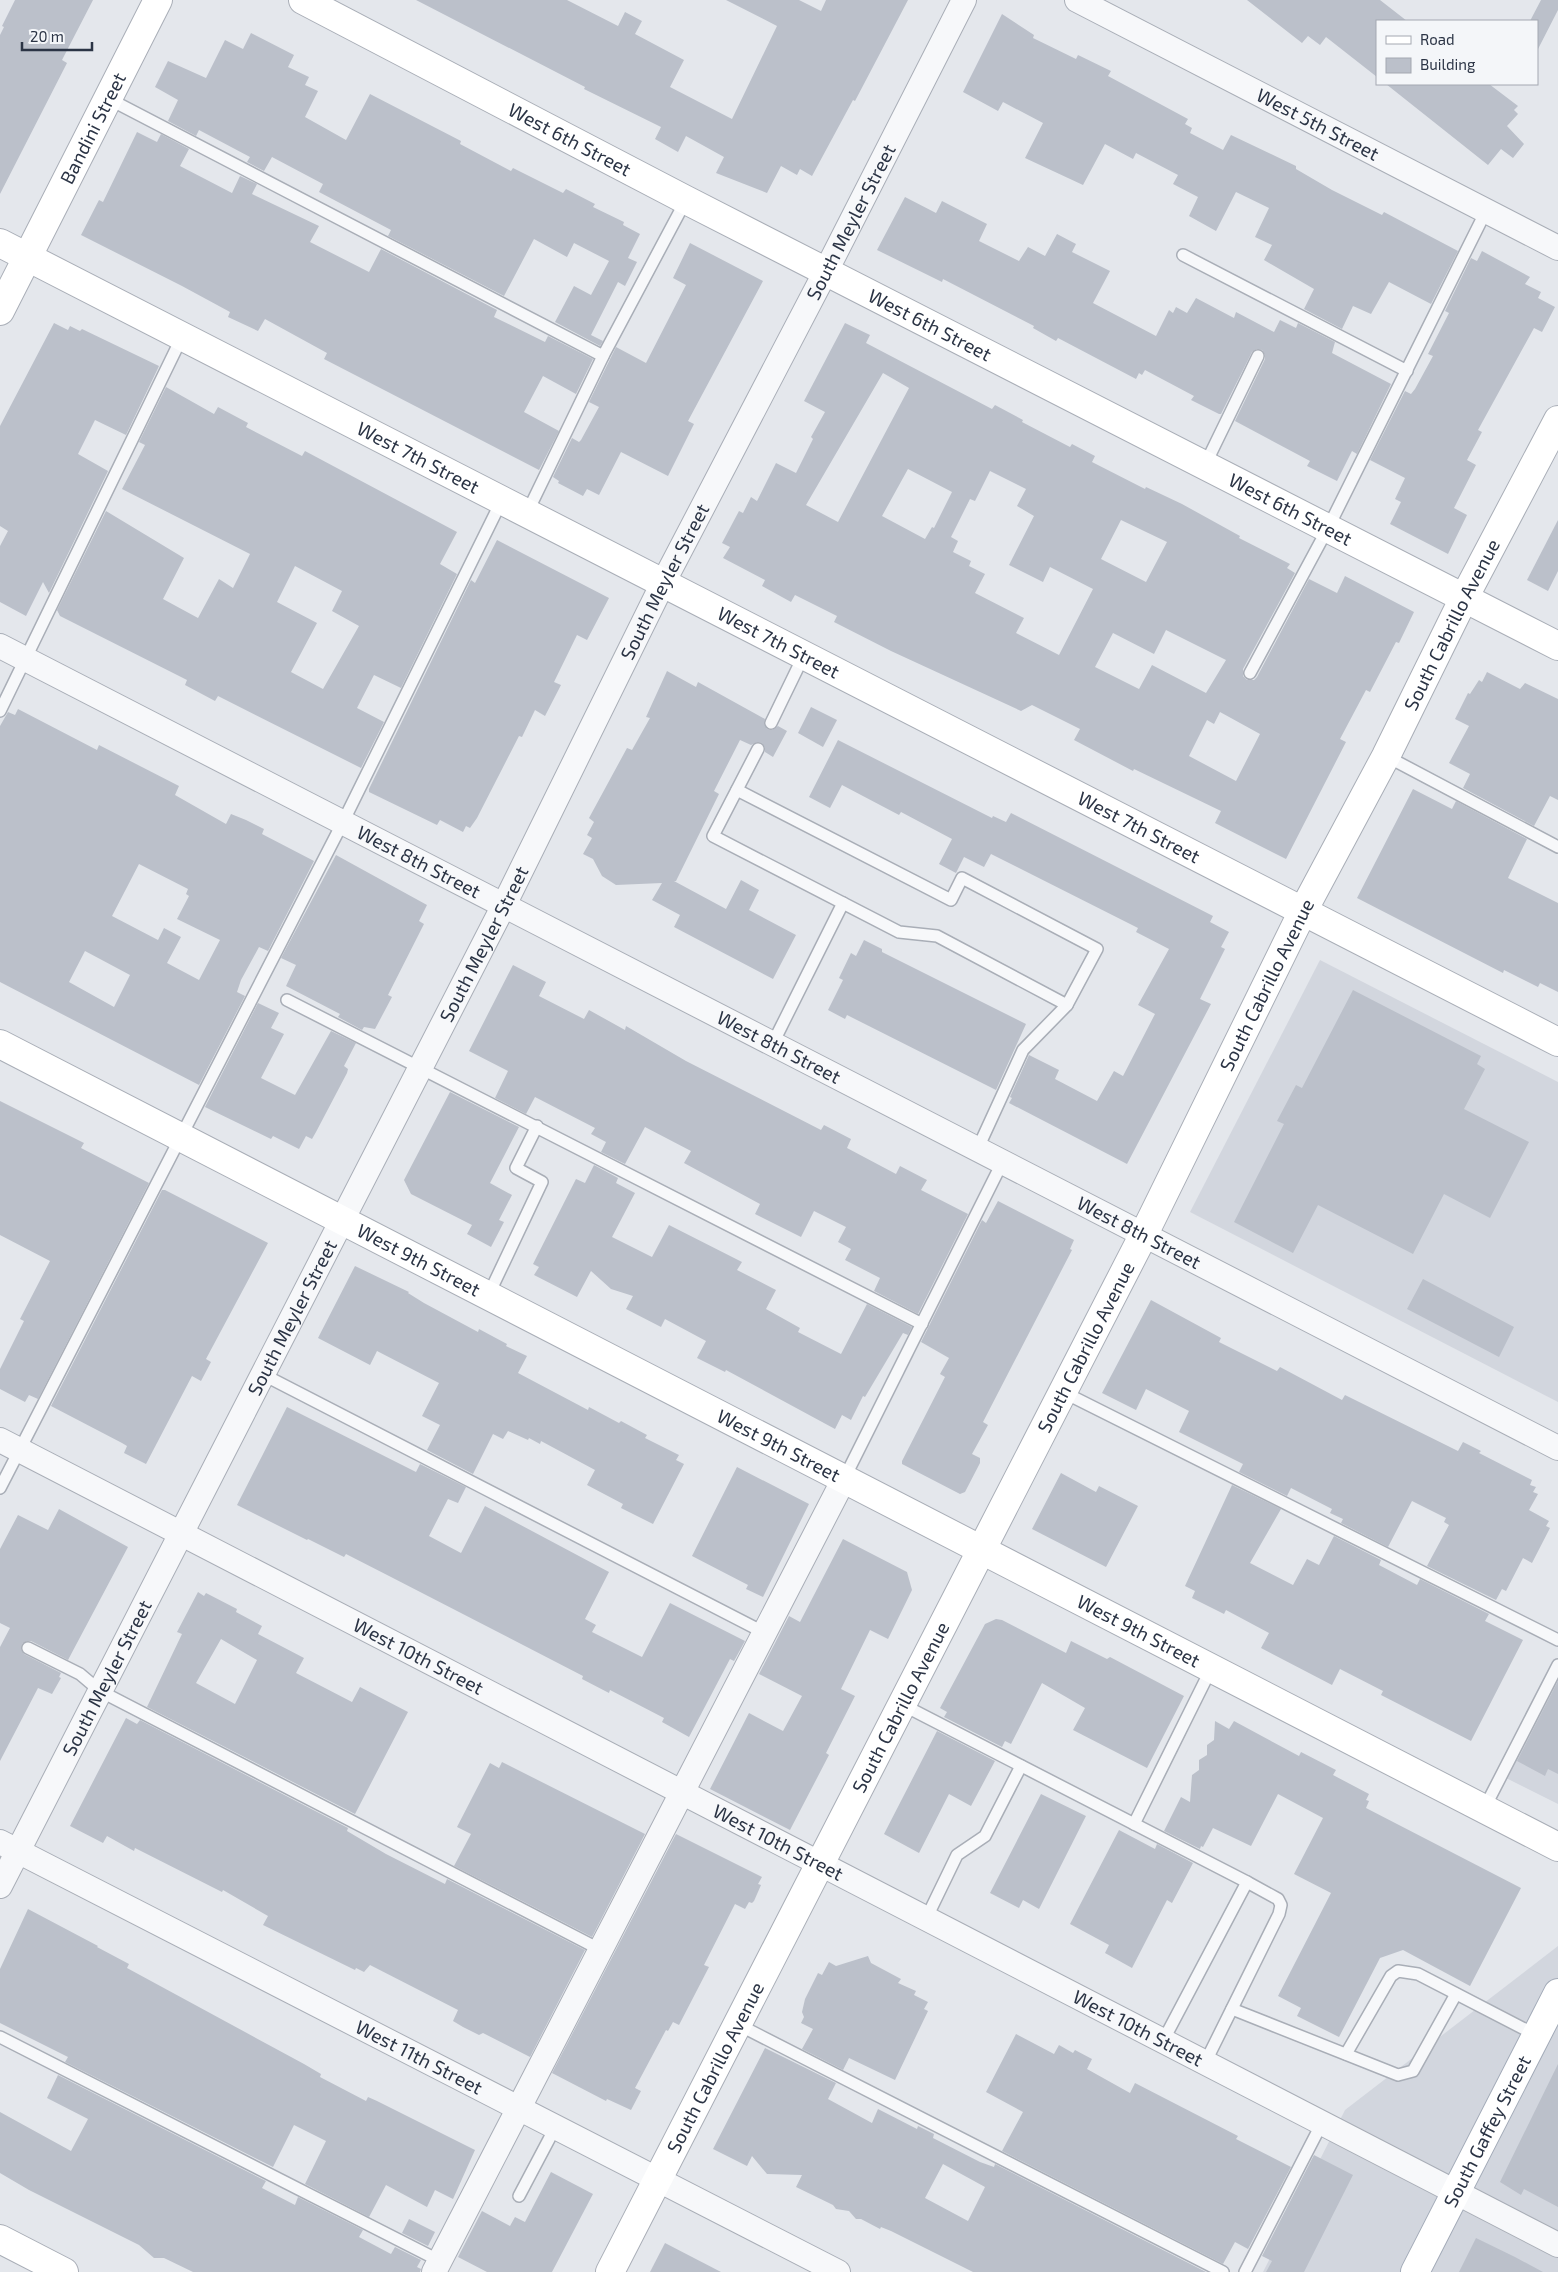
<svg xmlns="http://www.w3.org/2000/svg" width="1558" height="2272" viewBox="0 0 1558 2272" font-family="'Exo 2',sans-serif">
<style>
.built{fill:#d2d6de}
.building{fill:#bbc0ca;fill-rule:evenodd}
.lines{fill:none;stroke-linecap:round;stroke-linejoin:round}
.lane-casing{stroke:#a9aeb7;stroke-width:14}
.street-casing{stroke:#a9aeb7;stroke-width:26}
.secondary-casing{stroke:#a9aeb7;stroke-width:30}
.primary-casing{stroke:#a3abb8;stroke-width:30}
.lane{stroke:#f7f8fa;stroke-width:11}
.street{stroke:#f7f8fa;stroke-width:24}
.secondary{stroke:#fff;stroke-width:28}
.primary{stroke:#fff;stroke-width:28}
.labels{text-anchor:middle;stroke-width:4;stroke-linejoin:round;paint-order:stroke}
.street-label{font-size:19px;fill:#2b3445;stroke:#f4f6f9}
</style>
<rect width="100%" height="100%" fill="#e4e7ec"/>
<g class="built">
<path d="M1320,960L1558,1082V1402L1190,1212Z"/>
<path d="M1558,1673V1804L1504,1777Z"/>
<path d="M1558,1946V2272H1263L1345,2110Z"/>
</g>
<g class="building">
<path d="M15,0H93L62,60L67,63L0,194V35L4,27L2,26Z"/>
<path d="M416,0H567L618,26L625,12L642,21L635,34L684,60L670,87L732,119L777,26L726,0H799L821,11L826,0H908L855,101L853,100L812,176L800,169L797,175L781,166L767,193L716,173L724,157L686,136L678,152L655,139L661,127L584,89L585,87Z"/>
<path d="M1247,0H1380L1407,21H1377V77L1326,37L1320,45L1308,36L1302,43Z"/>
<path d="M1541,0H1558V10L1537,51V21H1530Z"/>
<path d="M1002,14L1034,35L1033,38L1076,59L1078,55L1111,71L1108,76L1188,119L1185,124L1192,128L1190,133L1223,150L1231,135L1296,166V169L1332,190L1382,215L1384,212L1458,251L1431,304L1389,282L1371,314L1353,306L1342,329L1304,309L1314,289L1264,260L1272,245L1255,237L1269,208L1236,192L1216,231L1189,216L1198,197L1173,184L1178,175L1136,153L1133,159L1105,144L1083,185L1025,158L1043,123L1003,102L998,111L963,92Z"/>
<path d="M251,33L294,55L288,67L309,77L305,85L318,91L305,117L346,140L370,94L461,141L460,144L511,171L513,168L563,193L566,189L595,204L593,207L624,222L623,225L640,234L628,258L637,262L625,286L618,282L591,335L603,341L600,346L555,322L574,286L591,295L609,261L574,243L567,257L534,239L504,296L388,236L391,230L319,192L323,184L272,157L264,171L247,162L250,157L199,130L196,136L168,121L178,100L155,87L168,61L206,78L225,40L243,49Z"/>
<path d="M1386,84H1489L1518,106L1514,110L1518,114L1507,126L1524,144L1513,158L1501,149L1488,165Z"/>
<path d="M137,132L157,142L161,134L189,149L180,166L232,193L240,176L257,184L252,194L319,226L310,242L369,272L381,249L497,310L494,317L545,342L548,336L593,359L576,394L543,376L524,412L559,431L539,470L324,359L327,353L265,319L258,331L228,317L230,312L182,286L81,235L99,200L103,202Z"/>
<path d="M905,197L936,213L942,201L987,224L979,241L1019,261L1028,247L1045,256L1057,234L1076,244L1072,252L1110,271L1093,303L1156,336L1169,310L1173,313L1176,307L1187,313L1196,298L1234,318L1236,312L1274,332L1280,320L1296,328L1298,323L1335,342L1332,353L1391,384L1357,454L1352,451L1337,481L1307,466L1310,461L1235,421L1265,359V355L1262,350L1257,349L1252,352L1221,414H1219L1191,400L1194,396L1145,370L1142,375L1139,373L1136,379L1058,338L1056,341L1033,328L1034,326L943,279L942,282L877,250Z"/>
<path d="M690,243L763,281L688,421L694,424L668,476L621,452L599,495L587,489L583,496L558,483L559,481L553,477L572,438L579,442L581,440L599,407L589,402L616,347L646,363L686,285L673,278Z"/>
<path d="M1482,251L1530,277L1525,284L1541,292L1538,298L1555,307L1542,332L1534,328L1478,430L1482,432L1467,460L1476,465L1454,508L1467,515L1448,554L1390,524L1401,502L1395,499L1405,478L1370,460L1405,391L1411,394L1415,389L1433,356L1428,354L1449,313L1445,311L1471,258L1477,261Z"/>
<path d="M54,323L68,330L70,326L80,331L82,329L159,366L126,435L95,420L78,454L108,471L49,593L43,582L26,616L0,602V546L8,531L0,526V426Z"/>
<path d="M845,323L870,335L866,343L992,409L995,405L1023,420L1022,422L1070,447L1072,444L1095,456L1092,462L1145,489L1146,487L1182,504L1240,536L1239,538L1290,564L1287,568L1295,573L1243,669V676L1247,680H1254L1257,677L1309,579L1337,593L1345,576L1414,612L1399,643L1396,642L1370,692L1366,690L1340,739L1346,742L1286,859L1215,823L1221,811L1134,769L1133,771L1074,740L1080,729L1032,705L1021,711L891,651L834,622L837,616L795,595L791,602L762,586L765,580L723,558L730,547L722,543L739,511L743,513L751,497L757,501L776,463L796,473L813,439L811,437L825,412L804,401ZM883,373L909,388L838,522L806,505ZM908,469L952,492L934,528L932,527L925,539L882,516ZM990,471L1026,489L1017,506L1034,516L1009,565L1043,582L1050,567L1093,589L1059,655L1016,633L1024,618L975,593L985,574L969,566L971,561L953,552L958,541L951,537L970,499L975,501ZM1121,520L1167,542L1146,582L1101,559ZM1166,630L1226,660L1206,693L1152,665L1139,689L1095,667L1113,633L1154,654ZM1220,712L1260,734L1236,781L1189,756L1207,720L1214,724Z"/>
<path d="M166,387L214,414L218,407L248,423L246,427L302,456L305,451L457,532L440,564L457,574L401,688L374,675L357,708L384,722L361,768L218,696L215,701L185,685L187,680L60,616L57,610L106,511L184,558L163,599L198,618L219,579L233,588L250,554L122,489L145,445L139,442ZM295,566L342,591L332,611L359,626L323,689L291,672L317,623L277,602Z"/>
<path d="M1558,520V571L1548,591L1527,580Z"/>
<path d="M497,540L609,598L587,640L577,635L554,682L561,685L545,716L535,710L522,737L519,736L477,818L470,828L466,826L463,832L440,820L437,825L369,792V789L471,580L475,583Z"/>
<path d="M667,671L696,687L698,682L765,719L764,724L767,729L772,730L778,726L787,731L773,757L765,752V748L762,743L757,742L751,745L740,740L714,791L719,794L676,881H674L726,909L741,880L759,890L749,910L796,935L773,979L674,927L680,915L652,900L662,883L616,885L602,876L593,859L583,854L592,838L587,835L594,822L589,818L627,748L632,750L650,718L646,717Z"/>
<path d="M1487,672L1520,689L1525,683L1558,699V800L1550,796L1534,826L1463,788L1470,774L1449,763L1469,726L1455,719L1468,693L1470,694L1479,680L1482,682Z"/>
<path d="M811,707L837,720L823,747L798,733Z"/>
<path d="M18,709L97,750L99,745L179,786L175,795L226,824L231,814L246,820L264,829L262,834L314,861L268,951L259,947L241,980L237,992L245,996L199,1085L0,982V726L8,712L15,715ZM139,864L188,889L186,894L189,896L177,919L220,940L199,980L167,963L181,937L164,928L158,940L112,916ZM85,951L130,975L114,1007L69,982Z"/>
<path d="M838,740L992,818L993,816L1006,822L1011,813L1213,916L1210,922L1229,932L1221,947L1225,949L1200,999L1211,1004L1127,1164L1009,1103L1012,1098L1010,1097L1029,1055L1059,1070L1055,1079L1097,1101L1114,1071L1123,1076L1155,1014L1138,1005L1169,949L1136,932L1138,928L991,854L984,867L964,857L956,873L939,864L952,839L901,812L899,815L842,785L830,808L809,797Z"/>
<path d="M1413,789L1452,809L1456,801L1527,839L1508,878L1558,903V992L1540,983L1538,987L1504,970L1503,973L1357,898Z"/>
<path d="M336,855L427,905L419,921L424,924L388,995L392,997L375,1029L364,1027L362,1030L338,1017L340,1014L286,986L296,965L281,958Z"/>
<path d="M864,940L882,949V952L1026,1024L996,1090L847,1015L845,1019L828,1010L843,980L839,978L851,953L856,956Z"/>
<path d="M513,965L546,982L539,996L584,1019L589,1010L625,1030L626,1026L686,1061L821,1130L824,1125L851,1139L847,1148L896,1174L900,1166L927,1180L921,1190L968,1214L918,1314L874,1291L880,1278L845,1260L851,1249L838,1242L846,1227L814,1211L801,1237L755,1214L760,1204L684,1163L691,1151L645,1127L625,1164L601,1152L606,1142L591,1134L595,1128L535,1097L526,1114L495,1098L508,1071L469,1051Z"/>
<path d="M1353,990L1481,1056L1477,1064L1485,1069L1464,1109L1529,1142L1490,1218L1444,1194L1413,1254L1318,1205L1293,1253L1234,1222L1284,1124L1277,1121L1296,1085L1302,1088Z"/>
<path d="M258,1003L279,1013L271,1028L284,1034L261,1078L295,1095L331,1031L356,1043L344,1066L348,1069L347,1073L316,1132L312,1139L306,1136L299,1149L273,1136L271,1139L205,1107Z"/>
<path d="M450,1092L519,1127L490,1183L512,1195L499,1220L504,1222L491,1247L467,1234L472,1225L411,1194L404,1180Z"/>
<path d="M0,1101L84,1143L81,1148L149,1183L38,1399L29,1395L25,1402L0,1389V1369L24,1321L20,1319L50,1261L0,1235Z"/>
<path d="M594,1165L618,1178L616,1183L635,1193L612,1237L652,1257L669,1225L742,1262L737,1270L776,1290L766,1309L800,1328L798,1332L841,1354L867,1304L912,1327L908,1335L903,1333L865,1397L863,1396L851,1420L842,1415L835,1429L726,1370L725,1372L697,1358L706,1341L665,1319L661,1327L626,1309L633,1296L611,1289L591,1271L577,1297L534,1275L539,1267L533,1264L576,1179L585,1183Z"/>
<path d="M162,1190H165L268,1243L206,1359L211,1362L201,1381L192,1376L146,1464L124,1453L127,1446L122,1443L51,1406Z"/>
<path d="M998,1201L1074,1240L1070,1249L1072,1250L983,1422L988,1425L972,1454L980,1458V1463L965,1492L960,1494L902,1464V1461L945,1377L940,1374L949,1358L921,1342L982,1220L986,1223Z"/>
<path d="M355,1266L409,1292L408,1293L424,1303L478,1332L479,1329L507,1344L506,1346L527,1356L518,1373L588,1410L589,1407L619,1423L621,1421L647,1435L645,1438L679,1455L676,1460L684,1464L653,1524L621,1508L623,1504L587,1485L595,1470L541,1441L540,1444L529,1438L528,1440L508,1431L503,1439L493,1434L473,1474L427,1450L440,1425L422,1416L439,1383L377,1351L370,1365L318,1338Z"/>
<path d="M1423,1279L1514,1327L1499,1357L1407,1309Z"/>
<path d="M1151,1300L1221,1338L1219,1342L1277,1371L1280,1367L1342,1400L1345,1395L1458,1451L1463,1442L1481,1451L1479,1453L1532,1480L1530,1485L1536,1487L1533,1492L1538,1494L1529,1510L1549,1521L1546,1526L1550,1528L1532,1563L1523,1558L1506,1591L1502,1589L1496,1600L1427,1566L1449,1525L1444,1522L1446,1518L1412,1501L1388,1547L1341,1523L1343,1519L1330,1513L1332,1509L1291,1488L1287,1496L1239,1472L1243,1464L1179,1432L1189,1411L1146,1389L1136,1410L1102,1393Z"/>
<path d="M287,1407L416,1472L420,1464L466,1487L458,1503L448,1499L429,1536L461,1553L485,1506L609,1572L585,1619L596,1625L592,1632L642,1657L670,1603L745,1641L734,1661L730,1659L689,1737L662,1722L664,1718L610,1690L609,1693L582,1679L583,1676L391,1577L346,1554L344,1557L308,1539L307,1540L237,1505Z"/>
<path d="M737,1467L809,1504L763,1597L746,1589L748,1585L692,1556Z"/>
<path d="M1061,1473L1096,1492L1099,1486L1138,1506L1106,1567L1032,1529Z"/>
<path d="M1232,1485L1281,1509L1250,1563L1293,1585L1307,1559L1319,1565L1334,1536L1381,1560L1379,1565L1417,1585L1420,1579L1489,1614L1485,1621L1523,1640L1471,1741L1381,1695L1383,1691L1340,1669L1332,1685L1261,1648L1269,1633L1226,1610L1224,1614L1192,1598L1195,1591L1185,1586Z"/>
<path d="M59,1509L128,1547L68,1660L31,1641H27L22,1644L21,1649L24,1654L61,1673L59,1677L61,1678L52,1694L38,1688L0,1761V1647L10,1628L0,1623V1549L18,1515L48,1530Z"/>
<path d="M843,1539L907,1572L912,1590L888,1639L870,1630L841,1689L855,1696L826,1753L829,1755L790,1830L710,1789L749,1713L783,1731L802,1696L759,1674L789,1616L800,1622Z"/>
<path d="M198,1592L204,1596L206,1593L237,1609L236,1612L262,1626L258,1634L304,1658L296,1673L352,1702L360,1687L408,1712L355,1814L147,1707L182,1634L177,1632ZM221,1639L257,1660L235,1704L196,1683Z"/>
<path d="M996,1619L1002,1620L1066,1653L1071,1641L1107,1659L1110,1657L1184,1696L1147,1768L1073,1730L1085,1708L1042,1683L1011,1744L1005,1741L1002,1747L944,1717L947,1712L940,1708L985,1624Z"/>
<path d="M1558,1681V1774L1548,1769L1545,1776L1517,1761Z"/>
<path d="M126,1718L137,1724L140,1720L348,1828L347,1831L386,1854L445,1884L447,1879L585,1950L530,2057L483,2033L479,2035L463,2027L453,2021L458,2010L370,1965L364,1972L356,1968L355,1970L263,1925L268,1916L223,1890L222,1892L135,1848L134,1851L107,1836L103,1843L70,1826Z"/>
<path d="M1215,1721L1229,1729L1234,1721L1299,1756L1301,1752L1336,1770L1333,1775L1369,1794L1366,1800L1369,1801L1366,1808L1521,1888L1470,1986L1403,1950L1380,1958L1339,2037L1297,2016L1301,2008L1278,1996L1331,1893L1294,1874L1323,1818L1278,1794L1251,1846L1213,1828L1203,1847L1201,1846L1200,1849L1164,1831L1181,1797L1190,1802L1192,1775L1199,1770V1760L1207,1755V1745L1214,1740Z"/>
<path d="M937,1731L995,1761L971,1806L949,1794L919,1853L884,1834Z"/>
<path d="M502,1762L645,1834L592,1937L454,1866L471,1834L457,1827L490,1763L499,1768Z"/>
<path d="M1041,1794L1086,1816L1039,1909L1023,1900L1019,1908L990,1893Z"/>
<path d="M1119,1830L1155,1849L1157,1844L1193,1863L1172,1903L1167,1900L1132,1968L1105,1953L1109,1945L1070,1924Z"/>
<path d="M676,1834L762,1877L758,1884L761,1885L754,1901L752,1903L749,1902L745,1909L735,1904L704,1965L709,1967L679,2025L673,2022L668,2031L666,2030L635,2088L641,2091L631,2110L607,2099L606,2101L552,2073Z"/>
<path d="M28,1909L98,1946L97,1947L129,1964L127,1968L304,2064L321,2074L320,2077L366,2101L368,2097L377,2101L475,2150L453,2199L435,2190L427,2207L386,2185L369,2217L305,2184L326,2141L294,2125L273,2167L65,2062L68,2057L0,2023V1969Z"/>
<path d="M868,1956L871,1963L901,1979L898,1983L916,1991L914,1995L928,2002L924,2009L928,2011L895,2080L849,2058L843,2070L802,2049L813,2029L801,2023L804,2017L802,2012L805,1999L818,1973L822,1975L829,1962L836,1966Z"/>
<path d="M1016,2034L1054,2054L1059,2045L1073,2053L1075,2050L1092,2059L1087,2069L1130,2093L1135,2083L1238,2136L1236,2139L1291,2167L1248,2249L1235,2242L1223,2264L1002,2151L1023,2112L986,2092Z"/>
<path d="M765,2048L836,2083L828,2099L872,2123L878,2109L917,2129L918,2126L934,2134L933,2138L980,2162L994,2167L995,2164L1206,2272H973L891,2231L881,2227L880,2229L861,2219H856L849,2211L836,2209L833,2205L796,2187L802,2175L767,2174L752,2156L747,2166L713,2149ZM943,2164L985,2187L968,2221L925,2198Z"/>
<path d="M1558,2064V2207L1524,2189L1521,2195L1500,2182Z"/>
<path d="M58,2075L266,2181L262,2188L295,2205L298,2197L363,2230L359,2237L391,2254L395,2247L421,2260L417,2267L421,2269L420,2272H193L164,2258H154L139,2245L29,2190L0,2173V2112L71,2151L88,2119L47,2098Z"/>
<path d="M1314,2155L1353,2175L1304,2272H1266L1272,2261L1262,2256Z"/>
<path d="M551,2172L593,2194L552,2272H487L458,2257L482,2211L510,2226L515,2217L525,2222Z"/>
<path d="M409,2219L435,2232L428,2246L402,2233Z"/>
<path d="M1476,2238L1515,2257L1543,2272H1459Z"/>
<path d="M665,2243L721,2272H650Z"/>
</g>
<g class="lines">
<g class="lane-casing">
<g id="lane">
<path d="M109,99L603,356"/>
<path d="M1183,255L1407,371"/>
<path d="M1205,465L1258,356"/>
<path d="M527,513L603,356L686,200"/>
<path d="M1250,673L1328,528L1486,211"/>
<path d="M0,711L182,337"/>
<path d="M771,723L804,655"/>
<path d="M758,749L713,836L899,932L937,936L1067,1005L1023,1050L978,1148"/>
<path d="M1386,756L1558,847"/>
<path d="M737,790L951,900L962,878L1097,949L1067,1005"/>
<path d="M287,1000L922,1324"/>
<path d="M773,1043L843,903"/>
<path d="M488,1296L542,1182L516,1168L537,1126"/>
<path d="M262,1374L765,1633"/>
<path d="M1063,1392L1558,1640"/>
<path d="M844,1479L1003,1161"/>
<path d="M0,1488L343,822L502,500"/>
<path d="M28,1648L80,1674L100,1691L601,1950"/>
<path d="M901,1704L1247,1882L1163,2041"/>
<path d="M1484,1809L1558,1665"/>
<path d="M1134,1824L1211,1669"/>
<path d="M926,1919L957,1855L985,1836L1021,1766"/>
<path d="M1232,2009L1398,2075L1413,2071L1456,1994"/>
<path d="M737,2024L1223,2272"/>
<path d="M0,2037L440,2261"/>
<path d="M1346,2054L1391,1976L1398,1971L1418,1974L1536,2035"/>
<path d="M1205,2063L1279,1914L1281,1905L1278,1899L1247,1882"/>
<path d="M519,2196L556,2126"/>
<path d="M1245,2272L1322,2123"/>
</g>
</g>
<g class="street-casing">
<g id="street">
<path id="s1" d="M1077,0L1558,248"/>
<path id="s2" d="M0,646L1558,1448"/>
<path id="s3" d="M0,1440L1558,2245"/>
<path id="s4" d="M0,1842L838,2272"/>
<path id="s5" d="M0,1886L504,905L663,583L826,271L964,0"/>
<path d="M434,2272L844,1479"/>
</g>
</g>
<g class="secondary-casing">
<g id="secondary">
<path id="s6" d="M303,0L686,200L1558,646"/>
<path id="s7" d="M0,243L1558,1042"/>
<path id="s8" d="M0,311L158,0"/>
<path id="s9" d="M0,1044L1558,1847"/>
<path d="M0,2239L64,2272"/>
<path id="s10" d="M610,2272L1144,1234L1303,911L1386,756L1464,598L1558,420"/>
</g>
</g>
<g class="primary-casing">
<g id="primary">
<path id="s11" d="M1415,2272L1558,1993"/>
</g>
</g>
<use href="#lane" class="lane"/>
<use href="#street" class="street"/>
<use href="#secondary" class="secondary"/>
<use href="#primary" class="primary"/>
</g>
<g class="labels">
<g class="street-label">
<text dy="7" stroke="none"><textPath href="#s1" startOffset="271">West 5th Street</textPath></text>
<text dy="7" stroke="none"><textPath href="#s8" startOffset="205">Bandini Street</textPath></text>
<text dy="7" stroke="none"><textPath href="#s6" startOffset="301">West 6th Street</textPath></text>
<text dy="7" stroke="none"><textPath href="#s5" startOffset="1869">South Meyler Street</textPath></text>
<text dy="7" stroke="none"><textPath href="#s6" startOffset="706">West 6th Street</textPath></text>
<text dy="7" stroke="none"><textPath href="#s7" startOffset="470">West 7th Street</textPath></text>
<text dy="7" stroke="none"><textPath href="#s6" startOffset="1111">West 6th Street</textPath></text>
<text dy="7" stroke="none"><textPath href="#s5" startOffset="1464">South Meyler Street</textPath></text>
<text dy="7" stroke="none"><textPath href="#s10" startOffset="1850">South Cabrillo Avenue</textPath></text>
<text dy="7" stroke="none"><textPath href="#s7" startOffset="875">West 7th Street</textPath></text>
<text dy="7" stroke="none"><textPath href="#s7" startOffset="1280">West 7th Street</textPath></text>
<text dy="7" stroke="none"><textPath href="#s2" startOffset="471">West 8th Street</textPath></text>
<text dy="7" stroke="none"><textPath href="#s5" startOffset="1059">South Meyler Street</textPath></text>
<text dy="7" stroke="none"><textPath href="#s10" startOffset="1445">South Cabrillo Avenue</textPath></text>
<text dy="7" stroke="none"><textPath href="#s2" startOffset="876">West 8th Street</textPath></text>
<text dy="7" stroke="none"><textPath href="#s2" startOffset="1281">West 8th Street</textPath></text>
<text dy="7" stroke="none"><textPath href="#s9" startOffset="471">West 9th Street</textPath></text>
<text dy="7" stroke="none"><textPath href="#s5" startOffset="639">South Meyler Street</textPath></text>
<text dy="7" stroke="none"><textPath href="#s10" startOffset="1040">South Cabrillo Avenue</textPath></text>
<text dy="7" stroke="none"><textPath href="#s9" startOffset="876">West 9th Street</textPath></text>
<text dy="7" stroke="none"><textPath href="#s9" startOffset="1281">West 9th Street</textPath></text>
<text dy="7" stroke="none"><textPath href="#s3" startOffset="471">West 10th Street</textPath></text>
<text dy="7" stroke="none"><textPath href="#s5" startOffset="234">South Meyler Street</textPath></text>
<text dy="7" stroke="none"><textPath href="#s10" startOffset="635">South Cabrillo Avenue</textPath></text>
<text dy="7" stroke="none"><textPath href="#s3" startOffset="876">West 10th Street</textPath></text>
<text dy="7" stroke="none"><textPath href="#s3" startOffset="1281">West 10th Street</textPath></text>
<text dy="7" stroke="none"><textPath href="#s4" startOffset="471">West 11th Street</textPath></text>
<text dy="7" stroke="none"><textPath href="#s10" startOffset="230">South Cabrillo Avenue</textPath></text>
<text dy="7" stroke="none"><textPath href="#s11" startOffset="158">South Gaffey Street</textPath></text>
</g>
</g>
<rect x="1376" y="20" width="162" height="65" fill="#f4f6f9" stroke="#a4a8b1"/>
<rect x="1386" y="36" width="25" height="8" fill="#ffffff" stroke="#a4a8b1"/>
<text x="1420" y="45" font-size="15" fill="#2b3445">Road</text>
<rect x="1386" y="58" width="25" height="15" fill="#bbc0ca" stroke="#a4a8b1"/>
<text x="1420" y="70" font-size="15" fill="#2b3445">Building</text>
<path d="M22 42v8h70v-8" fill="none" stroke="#2b3445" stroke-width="2.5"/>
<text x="30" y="42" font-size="15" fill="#2b3445" stroke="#f4f6f9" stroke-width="4" paint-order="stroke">20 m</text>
</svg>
